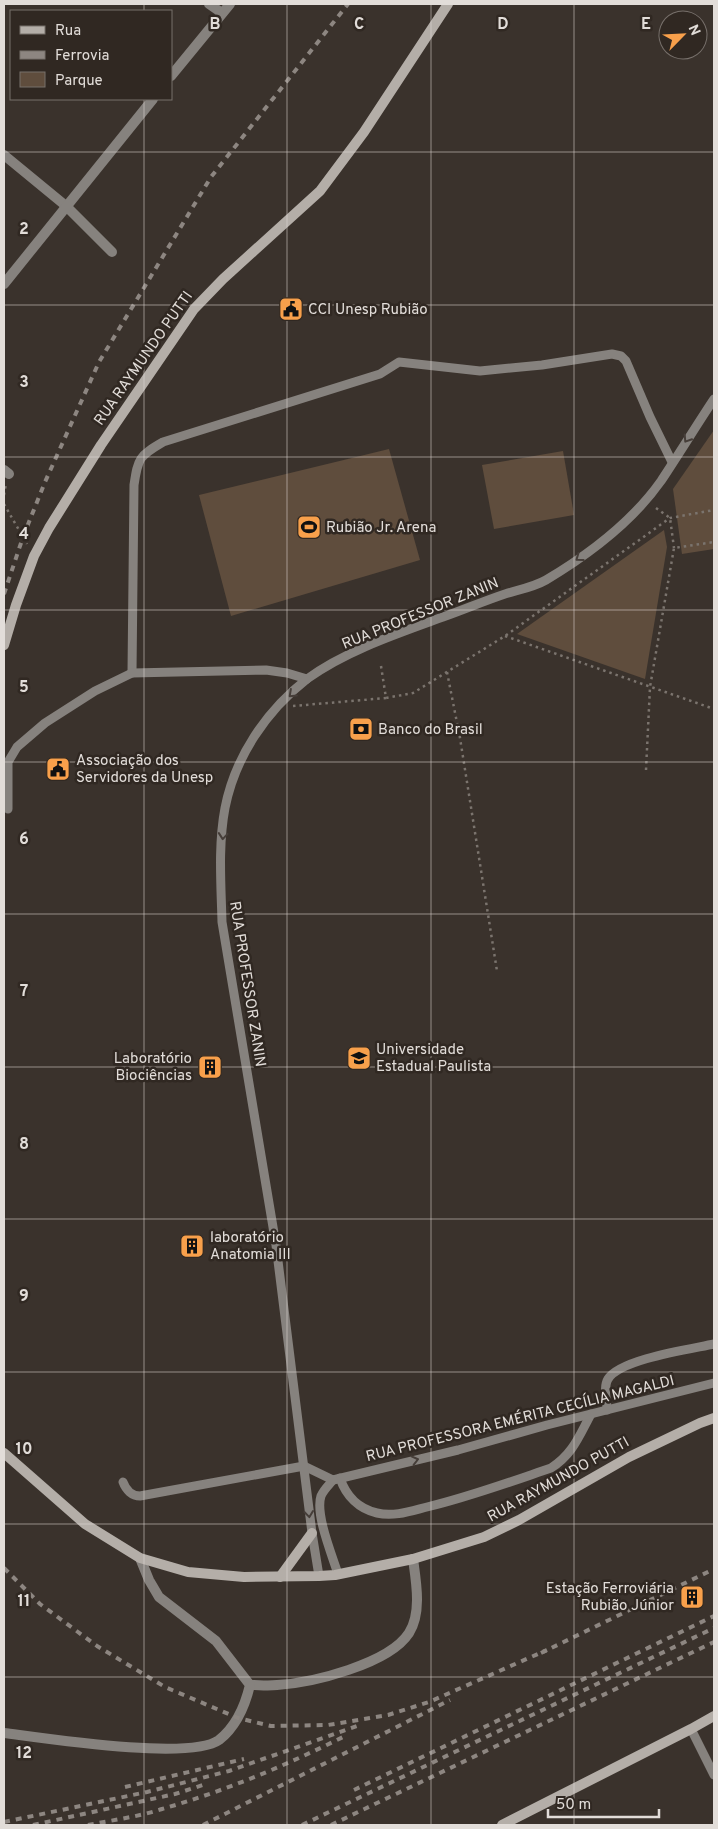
<svg xmlns="http://www.w3.org/2000/svg" width="718" height="1829" viewBox="0 0 718 1829" font-family="Overpass,sans-serif">
<style>
.green{fill:#5f4d3d}
.lines{fill:none;stroke-linecap:round;stroke-linejoin:round}
.path{stroke:#7b746e;stroke-width:2.5;stroke-dasharray:2.5 4;stroke-linecap:butt}
.lane{stroke:#86827e;stroke-width:9}
.street{stroke:#86827e;stroke-width:10}
.secondary{stroke:#b4aea8;stroke-width:10}
.rail{stroke:#8d8681;stroke-width:4;stroke-dasharray:6 6;stroke-linecap:butt}
.oneway{stroke:#463e39}
.grid{fill:none;stroke:#e2ddd9;stroke-width:1;stroke-opacity:0.55}
.labels{text-anchor:middle;stroke-width:5;stroke-linejoin:round;paint-order:stroke}
.poi-label{font-size:15px;fill:#e2ddd9;stroke:#302822;text-anchor:start}
.street-label{font-size:15px;fill:#e2ddd9;stroke:#302822}
.grid-label{font-size:16px;text-anchor:middle;font-weight:bold;fill:#e2ddd9;stroke:#302822;stroke-width:5;stroke-linejoin:round;paint-order:stroke}
</style>
<rect width="100%" height="100%" fill="#3a322c"/>
<g class="green">
<path d="M714,430V549L682,554L673,489Z"/>
<path d="M389,449L420,560L231,616L199,495Z"/>
<path d="M563,451L574,515L494,529L482,465Z"/>
<path d="M664,530L667,547L645,679L517,634Z"/>
</g>
<g class="lines">
<g class="path">
<path d="M4,495L6,484"/>
<path d="M4,504L27,544"/>
<path d="M656,508L670,518L674,548"/>
<path d="M505,636L714,709"/>
<path d="M381,666L386,698L413,693L505,636L670,518L714,510"/>
<path d="M447,672L460,738L497,971"/>
<path d="M293,706L386,698"/>
<path d="M646,770L650,687L674,548L714,542"/>
</g>
<g class="lane">
<path d="M132,673L134,485C138,458 139,456 163,442L380,374L399,362L480,371L542,365L612,354L621,356L626,361L650,417L672,462"/>
<path d="M8,809V762L17,747L45,723L95,691L132,673L266,670L287,673L307,679"/>
<path d="M607,1410C607,1401 603,1387 608,1379C620,1359 691,1349 714,1344"/>
<path d="M304,1466L333,1480"/>
<path d="M340,1478C346,1496 359,1509 377,1513C394,1517 411,1511 427,1507C469,1497 510,1482 551,1468C573,1454 579,1436 591,1414"/>
<path d="M333,1480L458,1450L547,1425L714,1383"/>
<path d="M333,1480C329,1485 324,1489 321,1496C315,1514 332,1555 338,1574"/>
<path d="M123,1482C126,1490 132,1496 140,1496L304,1466"/>
<path d="M319,1576L312,1533L276,1245L222,922C221,884 218,845 225,808C235,757 266,711 307,679C345,651 399,633 443,617C463,610 484,601 505,594C518,590 534,587 546,580C588,555 632,522 661,481C679,454 696,426 714,399"/>
<path d="M691,1729L714,1775"/>
</g>
<g class="street">
<path d="M209,4L222,13"/>
<path d="M171,76L230,4"/>
<path d="M4,155L66,206L112,252"/>
<path d="M4,284L153,99"/>
<path d="M4,470L9,474"/>
<path d="M250,1685C259,1685 268,1686 277,1685C312,1683 389,1664 409,1633C422,1613 416,1581 413,1559"/>
<path d="M4,1733C43,1738 190,1761 219,1740C237,1726 245,1706 250,1685L216,1641L159,1597L149,1580L140,1558"/>
</g>
<g class="secondary">
<path d="M4,645L16,605L34,556L49,528L101,445L194,309L223,279L320,191L364,132L448,4"/>
<path d="M4,1453L85,1524L140,1558L188,1572L244,1577L319,1576L335,1575L413,1559L484,1537L519,1520L629,1457L700,1423L714,1418"/>
<path d="M280,1577L312,1533"/>
<path d="M502,1825L691,1729L714,1716"/>
</g>
<g class="rail">
<path d="M4,594L23,537L45,482L99,362L211,177L348,4"/>
<path d="M4,1568L40,1604L97,1646L165,1687L238,1718L271,1726L328,1725L388,1715L429,1702L547,1650"/>
<path d="M541,1653L714,1569"/>
<path d="M125,1787L244,1759"/>
<path d="M354,1790L714,1616"/>
<path d="M4,1822L147,1792L229,1771L360,1725"/>
<path d="M33,1825L175,1794L206,1784"/>
<path d="M88,1825C112,1820 138,1817 162,1809C225,1791 287,1765 345,1736"/>
<path d="M203,1825L450,1700"/>
<path d="M302,1825L714,1628"/>
<path d="M331,1825L714,1642"/>
</g>
</g>
<defs><path id="oneway-chevron" d="M-2-3.5L2.5 0L-2 3.5" fill="none" stroke-width="1.6" stroke-linecap="round" stroke-linejoin="round" transform="scale(1.25)"/></defs>
<g class="oneway">
<use href="#oneway-chevron" transform="translate(687 439) rotate(123)"/>
<use href="#oneway-chevron" transform="translate(579 558) rotate(144)"/>
<use href="#oneway-chevron" transform="translate(292 694) rotate(137)"/>
<use href="#oneway-chevron" transform="translate(223 836) rotate(95)"/>
<use href="#oneway-chevron" transform="translate(415 1460) rotate(-14)"/>
<use href="#oneway-chevron" transform="translate(309 1514) rotate(83)"/>
</g>
<path class="grid" d="M144,4V11M287,4V1825M431,4V1825M574,4V1825M144,99V1825M4,152H714M4,305H714M4,457H714M4,610H714M4,762H714M4,914H714M4,1067H714M4,1219H714M4,1372H714M4,1524H714M4,1677H714"/>
<defs>
<g id="civic-square" transform="scale(1.25)"><rect x="-9" y="-9" width="18" height="18" rx="4" fill="#f8a04b" stroke="#302822"/><path d="M-.6-6.5H3V-4.5H.6V-3L4-1V1h2V6H-6V1h2V-1L-.6-3ZM-1.2 2.5V6h2.4V2.5Z" fill="#111"/></g>
<g id="stadium-square" transform="scale(1.25)"><rect x="-9" y="-9" width="18" height="18" rx="4" fill="#f8a04b" stroke="#302822"/><path d="M0-5a6.5 5 0 1 0 0 10a6.5 5 0 1 0 0-10ZM-3.5-1.8h7v3.6h-7Z" fill="#111"/></g>
<g id="bank-square" transform="scale(1.25)"><rect x="-9" y="-9" width="18" height="18" rx="4" fill="#f8a04b" stroke="#302822"/><path d="M-6-4H6V4H-6ZM0-2.3a2.3 2.3 0 1 0 0 4.6a2.3 2.3 0 1 0 0-4.6Z" fill="#111"/></g>
<g id="university-square" transform="scale(1.25)"><rect x="-9" y="-9" width="18" height="18" rx="4" fill="#f8a04b" stroke="#302822"/><path d="M0-5L7-2L0 1L-7-2ZM-4 1L0 2.5L4 1V4Q0 6-4 4Z" fill="#111"/></g>
<g id="building-square" transform="scale(1.25)"><rect x="-9" y="-9" width="18" height="18" rx="4" fill="#f8a04b" stroke="#302822"/><path d="M-4-6H4V6H1V3H-1V6H-4ZM-2.5-4.3h1.7v1.8h-1.7ZM.8-4.3h1.7v1.8H.8ZM-2.5-1h1.7V.8h-1.7ZM.8-1h1.7V.8H.8Z" fill="#111"/></g>
</defs>
<g fill-rule="evenodd">
<use href="#civic-square" x="291" y="309"/>
<use href="#stadium-square" x="309" y="527"/>
<use href="#bank-square" x="361" y="729"/>
<use href="#civic-square" x="58" y="769"/>
<use href="#university-square" x="359" y="1058"/>
<use href="#building-square" x="210" y="1067"/>
<use href="#building-square" x="192" y="1246"/>
<use href="#building-square" x="692" y="1597"/>
</g>
<g class="labels">
<g class="poi-label">
<text x="308" y="314">CCI Unesp Rubião</text>
<text x="326" y="532">Rubião Jr. Arena</text>
<text x="378" y="734">Banco do Brasil</text>
<text x="76" y="765">Associação dos<tspan x="76" dy="17">Servidores da Unesp</tspan></text>
<text x="376" y="1054">Universidade<tspan x="376" dy="17">Estadual Paulista</tspan></text>
<text x="192" y="1063" text-anchor="end">Laboratório<tspan x="192" dy="17">Biociências</tspan></text>
<text x="210" y="1242">laboratório<tspan x="210" dy="17">Anatomia III</tspan></text>
<text x="674" y="1593" text-anchor="end">Estação Ferroviária<tspan x="674" dy="17">Rubião Júnior</tspan></text>
</g>
<g class="street-label">
<text transform="translate(143 358) rotate(-55)" y="5">RUA RAYMUNDO PUTTI</text>
<text transform="translate(420 613) rotate(-22)" y="5">RUA PROFESSOR ZANIN</text>
<text transform="translate(248 984) rotate(81)" y="5">RUA PROFESSOR ZANIN</text>
<text transform="translate(520 1418) rotate(-14)" y="5">RUA PROFESSORA EMÉRITA CECÍLIA MAGALDI</text>
<text transform="translate(558 1479) rotate(-29)" y="5">RUA RAYMUNDO PUTTI</text>
</g>
</g>
<g class="grid-label">
<text x="215" y="29">B</text>
<text x="359" y="29">C</text>
<text x="503" y="29">D</text>
<text x="646" y="29">E</text>
<text x="24" y="234">2</text>
<text x="24" y="387">3</text>
<text x="24" y="539">4</text>
<text x="24" y="692">5</text>
<text x="24" y="844">6</text>
<text x="24" y="996">7</text>
<text x="24" y="1149">8</text>
<text x="24" y="1301">9</text>
<text x="24" y="1454">10</text>
<text x="24" y="1606">11</text>
<text x="24" y="1758">12</text>
</g>
<rect width="718" height="1829" fill="none" stroke="#e2ddd9" stroke-width="10"/>
<rect x="10" y="10" width="162" height="90" fill="#302822" stroke="#77706b"/>
<rect x="20" y="26" width="25" height="8" fill="#b4aea8" stroke="#77706b"/>
<text x="55" y="35" font-size="15" fill="#e2ddd9">Rua</text>
<rect x="20" y="51" width="25" height="8" fill="#8d8681" stroke="#77706b"/>
<text x="55" y="60" font-size="15" fill="#e2ddd9">Ferrovia</text>
<rect x="20" y="72" width="25" height="15" fill="#5f4d3d" stroke="#77706b"/>
<text x="55" y="85" font-size="15" fill="#e2ddd9">Parque</text>
<g transform="translate(683 35) rotate(66)"><circle r="24" fill="#302822" stroke="#77706b"/>
<path d="M0-4L9 19L0 12L-9 19Z" fill="#f8a04b"/>
<text y="-8" font-size="14" font-weight="bold" text-anchor="middle" fill="#e2ddd9">N</text>
</g>
<path d="M548 1809v8h111v-8" fill="none" stroke="#e2ddd9" stroke-width="2.5"/>
<text x="556" y="1809" font-size="15" fill="#e2ddd9" stroke="#302822" stroke-width="4" paint-order="stroke">50 m</text>
</svg>
